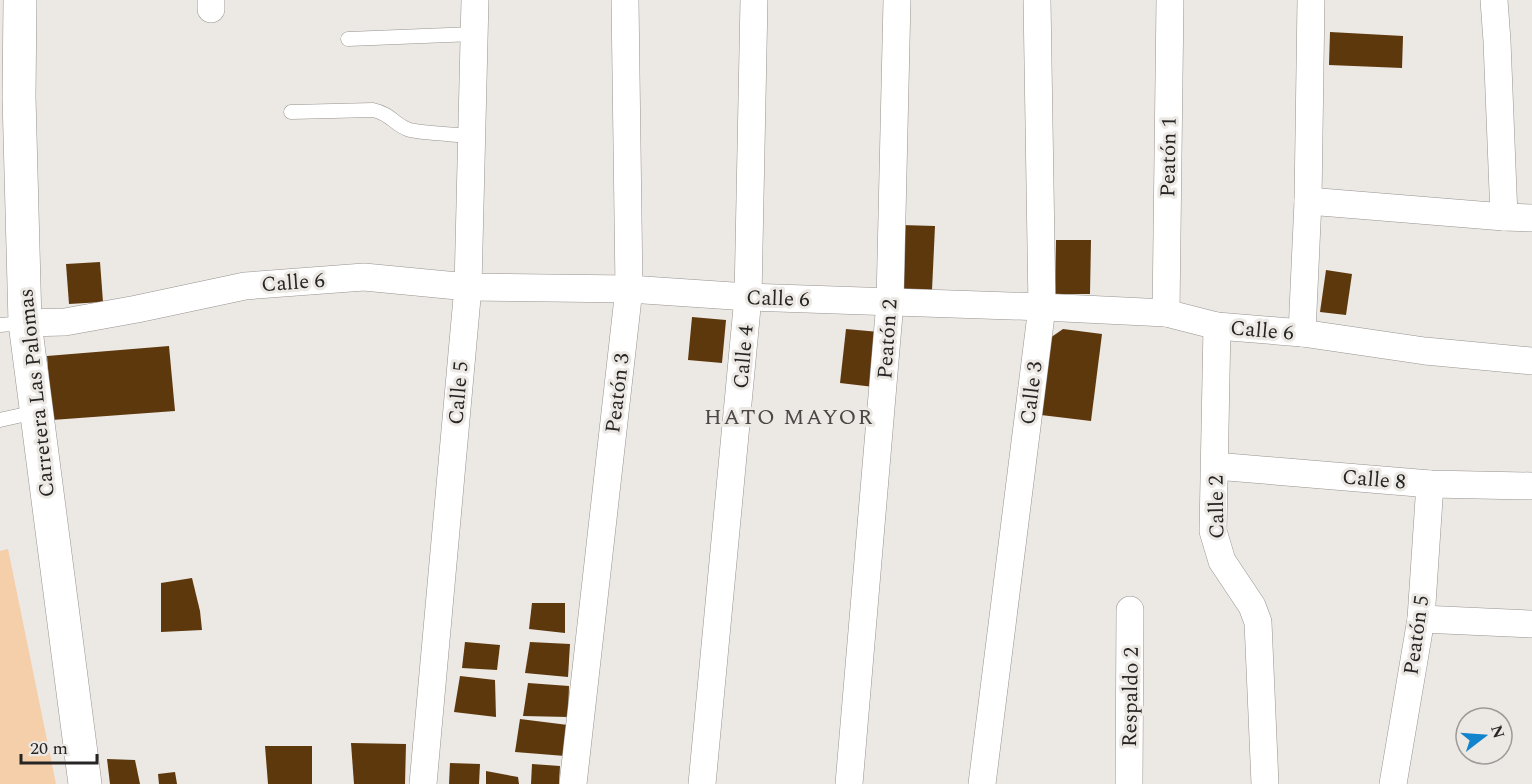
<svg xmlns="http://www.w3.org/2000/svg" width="1532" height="784" viewBox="0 0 1532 784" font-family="Spectral,serif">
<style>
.green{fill:#f5ceaa}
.building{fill:#5d380c}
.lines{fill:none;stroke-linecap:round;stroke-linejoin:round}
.service-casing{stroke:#97938f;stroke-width:15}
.minor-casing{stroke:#97938f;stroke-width:28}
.tertiary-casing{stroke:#97938f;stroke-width:34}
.service{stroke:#fff;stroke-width:14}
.minor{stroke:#fff;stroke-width:27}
.tertiary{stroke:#fff;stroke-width:33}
.labels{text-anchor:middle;stroke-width:6;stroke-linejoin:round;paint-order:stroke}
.street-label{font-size:21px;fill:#272524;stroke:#ece8e4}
.neighbourhood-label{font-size:22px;letter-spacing:1.5px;fill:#4a4744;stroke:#ece8e4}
</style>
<rect width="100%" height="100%" fill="#ece8e4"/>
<path class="green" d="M8,549L56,784H0V551Z"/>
<g class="building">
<path d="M1330,32L1403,36L1402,68L1329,65Z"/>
<path d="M901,225L935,226L932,290L898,289Z"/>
<path d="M1056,240H1091L1090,294H1055Z"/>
<path d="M100,262L103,302L69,304L66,264Z"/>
<path d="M1326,270L1352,274L1346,315L1320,312Z"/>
<path d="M692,317L726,320L722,363L688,360Z"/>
<path d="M846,329L879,332L874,387L840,383Z"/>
<path d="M1063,329L1102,334L1091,421L1041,415L1050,338Z"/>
<path d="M169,346L175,411L52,420L47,356Z"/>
<path d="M192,578L200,611L202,630L161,632V583Z"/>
<path d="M532,603H565V633L529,629Z"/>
<path d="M465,642L500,645L497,670L462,668Z"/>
<path d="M530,642L570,644L568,677L525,673Z"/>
<path d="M460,676L495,680L496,717L454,712Z"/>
<path d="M528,683L569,686L568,717L523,716Z"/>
<path d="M520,719L568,725L565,756L515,752Z"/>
<path d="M351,743L406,744L405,784H354Z"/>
<path d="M265,746H312V784H268Z"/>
<path d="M107,759L135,760L140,784H110Z"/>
<path d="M450,763L480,764L479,784H449Z"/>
<path d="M532,764L560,766L559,784H531Z"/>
<path d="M486,771L518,777L519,784H486Z"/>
<path d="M175,772L177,784H159L158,774Z"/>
</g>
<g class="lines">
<g class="service-casing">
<g id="service">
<path d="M348,39L474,34"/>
<path d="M291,112L373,110C392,114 395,126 410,130C429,134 452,134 472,136"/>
<path d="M0,325L25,323"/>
<path d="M0,420L36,412"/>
</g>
</g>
<g class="minor-casing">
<g id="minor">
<path d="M211,0V9"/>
<path d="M1308,201L1504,217L1497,41L1494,0"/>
<path d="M1504,217L1532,218"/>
<path d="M1166,313L1170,0"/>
<path d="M25,323L65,322L137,309L245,286L364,277L468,287L629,289L748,297L1042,307L1166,313L1217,326L1302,333L1425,351L1532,361"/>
<path d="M1217,326L1213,531L1222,561L1252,606L1258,622L1265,784"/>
<path d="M1302,333L1308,201L1311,0"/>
<path d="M1215,466L1430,484L1532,486"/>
<path d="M1421,619L1532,624"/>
<path d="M423,784L468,287L475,0"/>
<path d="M573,784L629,289L625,0"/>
<path d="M702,784L748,297L754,0"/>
<path d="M849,784L890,302L897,0"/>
<path d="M982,784L1042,307L1037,0"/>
<path d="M1129,784L1130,610"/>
<path d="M1393,784L1421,619L1430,484"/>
</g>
</g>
<g class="tertiary-casing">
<path id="tertiary" d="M20,0L19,97L25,323L85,784"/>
</g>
<use href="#service" class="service"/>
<use href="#minor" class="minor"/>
<use href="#tertiary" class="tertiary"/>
</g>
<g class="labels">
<g class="street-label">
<text transform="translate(1168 157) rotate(-89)" y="7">Peatón 1</text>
<text transform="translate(293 282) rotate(-4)" y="7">Calle 6</text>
<text transform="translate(778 298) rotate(2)" y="7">Calle 6</text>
<text transform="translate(1262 330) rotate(5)" y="7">Calle 6</text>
<text transform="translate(887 339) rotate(-86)" y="7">Peatón 2</text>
<text transform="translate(743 357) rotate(-85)" y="7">Calle 4</text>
<text transform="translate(36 393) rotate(-96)" y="7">Carretera Las Palomas</text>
<text transform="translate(458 393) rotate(-85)" y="7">Calle 5</text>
<text transform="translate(617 393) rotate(-83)" y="7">Peatón 3</text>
<text transform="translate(1031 393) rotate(-83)" y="7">Calle 3</text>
<text transform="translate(1374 479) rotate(5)" y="7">Calle 8</text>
<text transform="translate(1216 507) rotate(-91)" y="7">Calle 2</text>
<text transform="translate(1416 635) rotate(-82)" y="7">Peatón 5</text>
<text transform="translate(1130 697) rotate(-89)" y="7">Respaldo 2</text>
</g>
<g class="neighbourhood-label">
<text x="789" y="424">HATO MAYOR</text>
</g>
</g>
<g transform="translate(1484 736) rotate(73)"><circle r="28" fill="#ece8e4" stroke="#9d9a97" stroke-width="1.5"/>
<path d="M0-4.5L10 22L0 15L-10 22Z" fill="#1284cd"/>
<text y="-9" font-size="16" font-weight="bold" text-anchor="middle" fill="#272524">N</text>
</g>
<path d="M21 754v9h76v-9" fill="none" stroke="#272524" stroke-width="3"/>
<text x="30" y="754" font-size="18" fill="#272524" stroke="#ece8e4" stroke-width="4.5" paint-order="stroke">20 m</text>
</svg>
